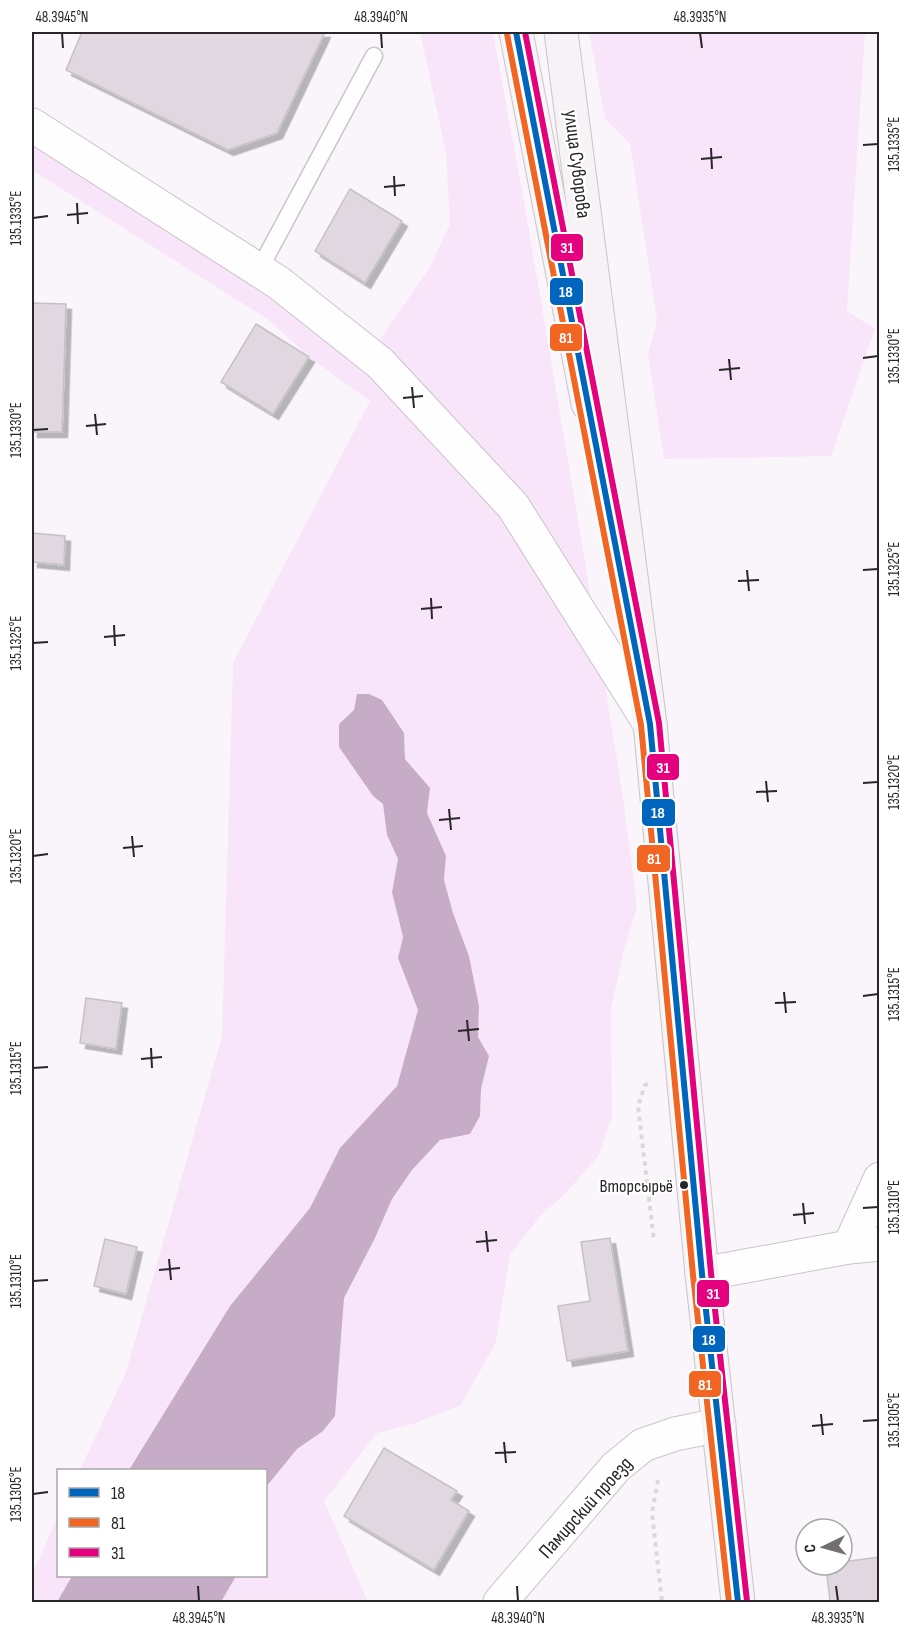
<svg xmlns="http://www.w3.org/2000/svg" width="911" height="1634" viewBox="0 0 911 1634" font-family="'Sofia Sans Condensed',sans-serif">
<style>
.green{fill:#f9e5f9}
.water{fill:#c6acc6}
.building{fill:#e0d7e0;stroke:#c5c2c5;stroke-width:1.5;filter:url(#shadow)}
.lines{fill:none;stroke-linecap:round;stroke-linejoin:round}
.service-casing{stroke:#c9c5c9;stroke-width:19}
.minor-casing{stroke:#c9c5c9;stroke-width:35}
.tertiary-casing{stroke:#c9c5c9;stroke-width:35}
.secondary-casing{stroke:#c9c5c9;stroke-width:35}
.path{stroke:#dad9da;stroke-width:4;stroke-dasharray:4.5 4.5;stroke-linecap:butt}
.service{stroke:#fefefe;stroke-width:16}
.minor{stroke:#fefefe;stroke-width:33}
.tertiary{stroke:#fefefe;stroke-width:33}
.secondary{stroke:#f6f2f6;stroke-width:33}
.bus-1-casing{stroke:#fff;stroke-width:10}
.bus-2-casing{stroke:#fff;stroke-width:10}
.bus-3-casing{stroke:#fff;stroke-width:10}
.bus-1{stroke:#0065bd;stroke-width:6}
.bus-2{stroke:#f26522;stroke-width:6}
.bus-3{stroke:#e5007d;stroke-width:6}
.ticks{fill:none;stroke:#282628;stroke-width:2}
.bus-dot{fill:#282628;stroke:#fff;stroke-width:2}
.labels{text-anchor:middle;stroke-width:4.5;stroke-linejoin:round;paint-order:stroke}
.bus-label{font-size:18px;fill:#282628;stroke:#fff;text-anchor:end}
.street-label{font-size:20px;fill:#282628;stroke:#fff}
.line-badge{stroke:#fff;stroke-width:2}
.badge-label{font-size:16px;text-anchor:middle;font-weight:bold;fill:#fff}
.neatline{fill:none;stroke:#282628;stroke-width:2}
.ticks-label{font-size:15px;text-anchor:middle;fill:#282628}
</style>
<defs>
<filter id="shadow"><feDropShadow dx="5.5" dy="5.5" stdDeviation="0" flood-color="#0004"/></filter>
</defs>
<rect width="100%" height="100%" fill="#faf5fa"/>
<g class="green">
<path d="M420,32H493L526,213L586,567L623,797L637,907L623,953L611,1010L612,1116L599,1155L567,1192L540,1216L510,1255L496,1342L461,1405L413,1424L377,1433L324,1501L368,1602H221L236,1576H266V1487L297,1449L323,1431L335,1416L344,1298L375,1238L392,1199L412,1170L440,1140L470,1134L480,1116L481,1089L489,1056L478,1037L479,1006L469,956L453,913L444,880L446,856L427,813L430,788L405,758L404,733L354,710L339,724V747L373,796L383,803L387,835L398,859L392,892L403,937L398,958L418,1010L397,1086L340,1148L310,1208L230,1306L129,1470H80L126,1372L222,1036L233,663L370,401L309,357L270,321L32,170V125L369,355L429,269L450,224L446,153Z"/>
<path d="M589,32H865L847,311L875,329L831,456L664,459L648,355L657,320L630,144L605,119Z"/>
<path d="M58,1516V1576H72L57,1602H32V1575Z"/>
</g>
<g class="water">
<path d="M357,694H369L382,700L404,733L405,759L430,788L427,813L446,856L444,880L453,913L469,956L479,1006L478,1037L489,1056L481,1089L480,1116L470,1134L440,1140L412,1170L392,1199L375,1238L344,1298L335,1416L323,1431L297,1449L266,1487V1470H129L230,1306L310,1208L340,1148L397,1086L418,1010L398,958L403,937L392,892L398,859L387,835L383,804L373,796L339,747V724L354,710Z"/>
<path d="M72,1576H236L221,1602H57Z"/>
</g>
<g class="building">
<path d="M82,32H325L277,133L228,150L66,70Z"/>
<path d="M350,189L402,221L365,283L315,251Z"/>
<path d="M32,303L66,304L62,432H32Z"/>
<path d="M256,324L309,357L273,414L221,382Z"/>
<path d="M32,533L65,536L64,565L32,562Z"/>
<path d="M86,998L122,1003L116,1049L80,1043Z"/>
<path d="M610,1238L628,1351L567,1361L558,1306L590,1301L581,1242Z"/>
<path d="M105,1239L137,1247L126,1294L94,1286Z"/>
<path d="M384,1448L457,1491L451,1500L469,1511L434,1570L344,1516Z"/>
<path d="M879,1557V1602H830L826,1565H842V1562Z"/>
</g>
<g class="lines">
<g class="service-casing">
<path id="service" d="M259,270L374,56"/>
</g>
<g class="minor-casing">
<g id="minor">
<path d="M849,1247L880,1179"/>
<path d="M702,1274L849,1247L880,1244"/>
<path d="M500,1602L616,1467L643,1445L675,1434L719,1425"/>
</g>
</g>
<g class="tertiary-casing">
<path id="tertiary" d="M32,125L279,283L380,363L513,506L650,724"/>
</g>
<g class="secondary-casing">
<g id="secondary">
<path d="M516,32L588,404"/>
<path d="M561,32L650,724L702,1274L738,1602"/>
</g>
</g>
<g class="path">
<path d="M648,1084L645,1085L638,1106L654,1241"/>
<path d="M658,1480L652,1513L662,1602"/>
</g>
<use href="#service" class="service"/>
<use href="#minor" class="minor"/>
<use href="#tertiary" class="tertiary"/>
<use href="#secondary" class="secondary"/>
<g class="bus-1-casing">
<path id="bus-1" d="M516,32L650,724L702,1274L738,1602"/>
</g>
<g class="bus-2-casing">
<path id="bus-2" d="M507,34L641,725L693,1275L729,1602"/>
</g>
<g class="bus-3-casing">
<path id="bus-3" d="M525,32L659,723L711,1273L747,1601"/>
</g>
<use href="#bus-1" class="bus-1"/>
<use href="#bus-2" class="bus-2"/>
<use href="#bus-3" class="bus-3"/>
</g>
<path class="ticks" d="M62,33L63,48M381,33L382,48M700,33L702,48M863,145L878,144M711,148L712,169M701,159L722,157M394,176L395,196M384,187L405,185M77,203L78,224M67,215L88,213M33,218L48,216M863,358L878,356M729,359L731,380M719,370L740,368M412,387L414,408M403,398L423,396M95,414L97,435M86,426L106,424M33,430L48,429M747,570L749,591M863,570L878,569M738,581L759,580M431,598L432,619M421,609L442,607M114,625L115,646M104,637L125,635M33,643L48,642M766,781L768,802M863,783L878,782M756,792L777,791M449,809L451,830M439,820L460,818M132,836L134,857M123,848L143,846M33,856L48,854M784,992L786,1013M863,996L878,994M775,1003L796,1002M467,1020L469,1041M458,1031L479,1029M151,1048L152,1068M141,1059L162,1057M33,1068L48,1067M803,1203L805,1224M863,1208L878,1207M793,1215L814,1213M486,1231L488,1252M476,1242L497,1240M169,1259L171,1280M159,1270L180,1268M33,1281L48,1280M821,1414L823,1435M863,1421L878,1420M812,1426L833,1424M504,1442L506,1463M495,1453L516,1452M33,1494L48,1492M198,1586L199,1601M517,1586L518,1601M836,1586L838,1601"/>
<circle class="bus-dot" cx="684" cy="1185" r="5"/>
<g class="labels">
<g class="bus-label">
<text x="673" y="1192">Вторсырьё</text>
</g>
<g class="street-label">
<text transform="translate(578 164) rotate(83)" y="7">улица Суворова</text>
<text transform="translate(585 1507) rotate(-48)" y="7">Памирский проезд</text>
</g>
</g>
<g class="line-badge">
<rect x="550" y="233" width="34" height="29" rx="6" fill="#e5007d"/>
<rect x="549" y="277" width="35" height="29" rx="6" fill="#0065bd"/>
<rect x="549" y="323" width="34" height="29" rx="6" fill="#f26522"/>
<rect x="646" y="753" width="34" height="28" rx="6" fill="#e5007d"/>
<rect x="641" y="798" width="35" height="29" rx="6" fill="#0065bd"/>
<rect x="636" y="844" width="35" height="29" rx="6" fill="#f26522"/>
<rect x="696" y="1279" width="34" height="29" rx="6" fill="#e5007d"/>
<rect x="692" y="1325" width="34" height="28" rx="6" fill="#0065bd"/>
<rect x="688" y="1370" width="34" height="28" rx="6" fill="#f26522"/>
</g>
<g class="badge-label">
<text x="567" y="253">31</text>
<text x="566" y="297">18</text>
<text x="566" y="343">81</text>
<text x="663" y="773">31</text>
<text x="658" y="818">18</text>
<text x="654" y="864">81</text>
<text x="713" y="1299">31</text>
<text x="709" y="1345">18</text>
<text x="705" y="1390">81</text>
</g>
<rect width="911" height="1634" fill="none" stroke="#ffffff" stroke-width="66"/>
<rect x="57" y="1469" width="210" height="108" fill="#ffffff" stroke="#a9a8a9" stroke-width="1.5"/>
<rect x="69" y="1488" width="30" height="9" fill="#0065bd" stroke="#a9a8a9" stroke-width="1.5"/>
<text x="111" y="1499" font-size="18" fill="#282628">18</text>
<rect x="69" y="1518" width="30" height="9" fill="#f26522" stroke="#a9a8a9" stroke-width="1.5"/>
<text x="111" y="1529" font-size="18" fill="#282628">81</text>
<rect x="69" y="1548" width="30" height="9" fill="#e5007d" stroke="#a9a8a9" stroke-width="1.5"/>
<text x="111" y="1559" font-size="18" fill="#282628">31</text>
<g transform="translate(824 1547) rotate(265)"><circle r="28" fill="#ffffff" stroke="#a9a8a9" stroke-width="1.5"/>
<path d="M0-4.5L10 22L0 15L-10 22Z" fill="#726e72"/>
<text y="-9" font-size="16" font-weight="bold" text-anchor="middle" fill="#282628">С</text>
</g>
<rect x="33" y="33" width="845" height="1568" class="neatline"/>
<g class="ticks-label">
<text x="62" y="22">48.3945°N</text>
<text x="381" y="22">48.3940°N</text>
<text x="700" y="22">48.3935°N</text>
<text transform="translate(894 144) rotate(-90)" y="5">135.1335°E</text>
<text transform="translate(16 218) rotate(-90)" y="5">135.1335°E</text>
<text transform="translate(894 356) rotate(-90)" y="5">135.1330°E</text>
<text transform="translate(16 430) rotate(-90)" y="5">135.1330°E</text>
<text transform="translate(894 569) rotate(-90)" y="5">135.1325°E</text>
<text transform="translate(16 643) rotate(-90)" y="5">135.1325°E</text>
<text transform="translate(894 782) rotate(-90)" y="5">135.1320°E</text>
<text transform="translate(16 856) rotate(-90)" y="5">135.1320°E</text>
<text transform="translate(894 994) rotate(-90)" y="5">135.1315°E</text>
<text transform="translate(16 1068) rotate(-90)" y="5">135.1315°E</text>
<text transform="translate(894 1207) rotate(-90)" y="5">135.1310°E</text>
<text transform="translate(16 1281) rotate(-90)" y="5">135.1310°E</text>
<text transform="translate(894 1420) rotate(-90)" y="5">135.1305°E</text>
<text transform="translate(16 1494) rotate(-90)" y="5">135.1305°E</text>
<text x="199" y="1623">48.3945°N</text>
<text x="518" y="1623">48.3940°N</text>
<text x="838" y="1623">48.3935°N</text>
</g>
</svg>
